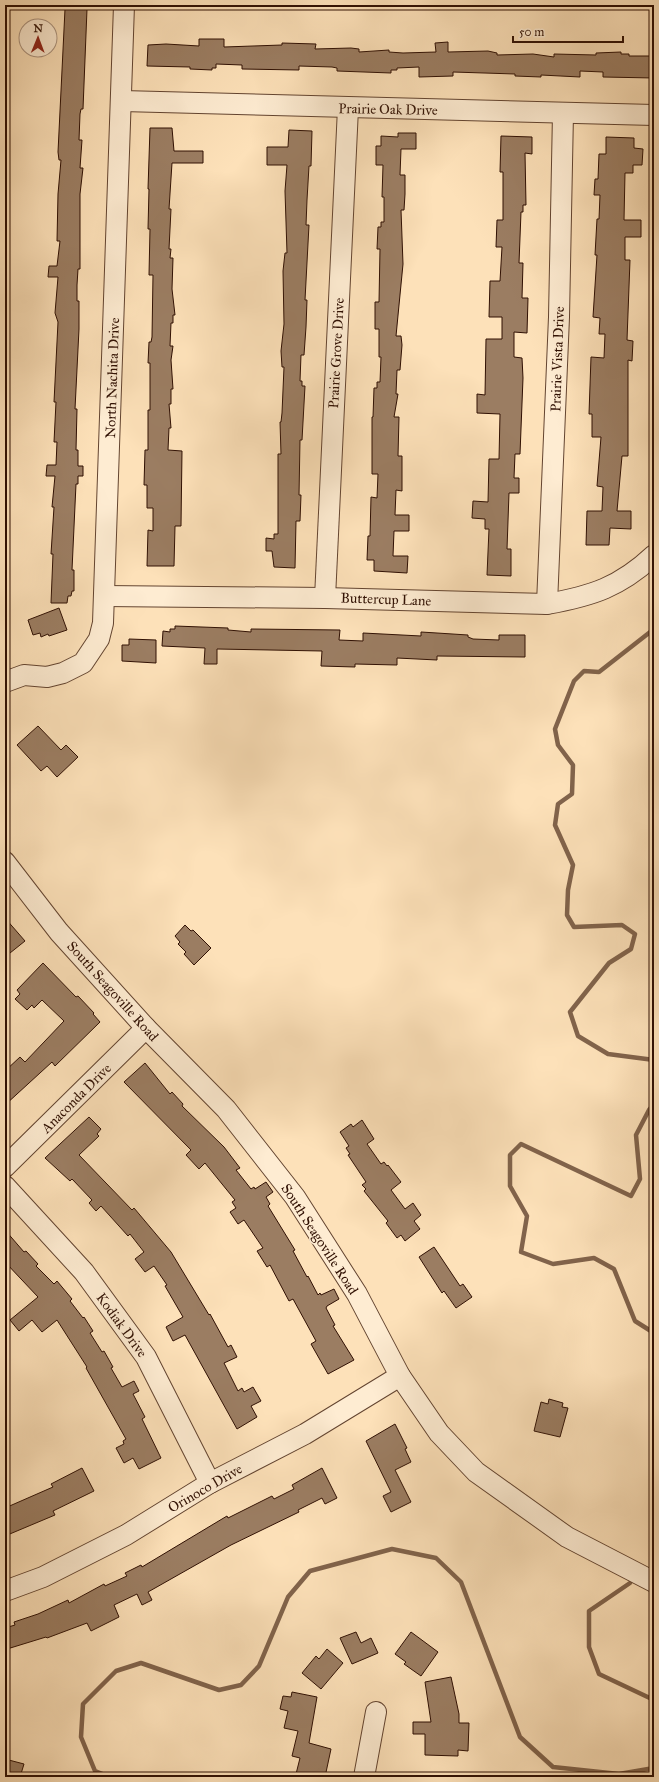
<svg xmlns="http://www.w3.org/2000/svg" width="659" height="1782" viewBox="0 0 659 1782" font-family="'IM FELL Great Primer',serif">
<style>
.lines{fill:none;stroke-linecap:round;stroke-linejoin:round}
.stream{stroke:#81634b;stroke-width:4.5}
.building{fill:#9b7d62;stroke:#301003}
.minor-casing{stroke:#634430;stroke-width:22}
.minor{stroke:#feecd2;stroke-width:20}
.labels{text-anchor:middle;stroke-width:3;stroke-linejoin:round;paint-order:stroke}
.street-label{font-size:14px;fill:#301003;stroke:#feecd2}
</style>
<rect width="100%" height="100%" fill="#fde1b9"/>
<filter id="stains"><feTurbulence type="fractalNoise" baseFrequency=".005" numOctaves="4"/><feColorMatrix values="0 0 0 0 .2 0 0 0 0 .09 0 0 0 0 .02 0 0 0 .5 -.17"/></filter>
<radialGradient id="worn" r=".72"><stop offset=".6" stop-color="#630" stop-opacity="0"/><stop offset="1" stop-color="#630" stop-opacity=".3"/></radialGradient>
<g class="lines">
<g class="stream">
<path d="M654,629L599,672L584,671L574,681L555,729L558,745L573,765L572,794L558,804L555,825L573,865L568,890L567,915L574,927L622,925L635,934L631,949L609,963L570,1012L578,1036L608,1054L654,1060"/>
<path d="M654,1104L649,1110L636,1135L640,1179L631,1196L521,1144L510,1155V1186L527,1216L521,1252L553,1264L594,1258L614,1269L635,1321L654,1333"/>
<path d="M630,1583L589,1611V1647L599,1674L654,1700"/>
<path d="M110,1777L95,1771L81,1737L83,1704L116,1671L141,1663L219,1690L241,1685L259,1666L288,1597L310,1571L392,1549L436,1558L461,1582L520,1737L553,1767L619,1774L654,1768"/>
</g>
</g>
<g class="building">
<path d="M65,9H87L83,109H81L80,114L79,140H82L80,168H83L80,194V269H78L77,285V301H79V329L75,409H77L76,450H78V466H83V476H78V484H76L72,570H74V591H72L71,596H68L67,603H51L53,554H51L54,507H52L55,476H46L47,465H56L57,442H54L56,402H54L58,322L55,313L58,277H48L49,266H57L60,241H57L58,194L61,160H59L58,152Z"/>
<path d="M199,39H224V47L282,45V43L316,44L315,49L351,48L359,49V52L389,50V52L403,53L436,52L435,43L448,42V52L488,51L497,53V55L533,54L554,57V54L596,55V53L621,52V54H629V56H654V78L603,77V72L580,71V77L541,75V77L515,76V74L453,72V76L419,77V67L397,68V70H391V73L337,71V68L332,67L299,66V70L242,69V65L216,64V68H212V70L190,69V67L147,66L148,45L166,44L199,46Z"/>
<path d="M150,128H172L174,151H203V163H172L169,209H171L169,249H171L170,258H173L172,289L175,315H173V323H171L170,346H173L171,360L173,389H171V404H169L171,428H169L168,450L182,451L181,526H175L174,566H147L148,530L153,531V508H147V485H144L145,450H148V410H150V363H148L149,342H151L152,337L153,275H149L150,229H148L149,189H148Z"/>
<path d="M289,130L312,131L311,166H309L307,200L306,225H309L305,300H307L306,327L304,355H301L300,381H302V386H305L302,440H300L299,495H301L300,521H296L295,568L274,567L272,551H266V538L274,539V534H278V454H281L280,422H281L282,413L284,367H282L281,351L284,324L283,271L285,253H287L285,191L287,165H267V147H288Z"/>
<path d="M398,133H416V149H401L400,175H405V194L404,210H401L403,264L396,336H401L402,345L400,370H397L396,394H398L394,417H399L398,456H402V491L396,490L395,515H409V531H394L393,556H408L407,573L374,571V560H367L368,536H370L371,497L377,498L378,474H372V417H373L374,388H377V382H380L381,357H379V329H375V302H379L380,249H377L378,227H381V222H384V197H382L383,165H376V146H381V136L398,137Z"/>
<path d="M501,136L532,137V154L525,153L526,205H523V212H521L519,263H523L522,298H528L527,333L514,332V357L522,358L523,378L520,454H515L514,478H519V493H509L507,549H511V576L487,575L489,529H485V519L472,518L473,501L488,502L489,459H499L500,414L477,413V394L485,395L486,339H502V317H489L490,281H500L502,247H496L497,220H503V172H500Z"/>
<path d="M606,137L634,138V148L643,149L642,165H633V173H625L624,220H641V237H625V260H630L627,340L633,341L632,361L628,360V456H622L617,511H631V529L610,528L609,545H586L587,511H602L603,487L597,486L601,437H592V414H589L591,357L604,358L605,334H599L600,318L593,317L597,255H595L597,219H599L600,195H594L595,179H598L599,154H606Z"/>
<path d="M59,608L67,630L49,636L48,634L41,637L40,633L33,635L28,620Z"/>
<path d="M175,626L228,628V630L251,632V629L340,630L339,640L363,641V633L421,636V632L437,633L468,635V637L473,639L499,640V635H525V657L437,656V660L397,658V665L355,664V667L321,666L322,651L217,649V664H204L205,648L162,646L163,631L170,632V629H175Z"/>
<path d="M129,639L156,640V663L122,661V645H129Z"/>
<path d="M38,726L61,750L66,745L78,757L57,777L47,766L41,771L17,745Z"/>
<path d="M5,918L25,941L5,957Z"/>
<path d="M185,925L191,931L193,930L211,948L194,965L184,954L186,952L178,944L180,942L175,936Z"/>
<path d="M43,963L76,997L78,996L94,1013L93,1014L100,1022L55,1066L52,1062L5,1105V1071L20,1057L25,1062L64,1021L42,1000L34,1008L32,1005L27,1010L15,999L20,994L17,990Z"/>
<path d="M145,1063L170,1094L172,1092L183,1104L182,1106L224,1147L240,1168L236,1170L251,1189L254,1187L255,1189L266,1182L273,1192L266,1197L270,1204L268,1206L295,1250L293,1251L307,1277L308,1276L318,1295L320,1293L321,1295L334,1289L339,1299L327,1306L326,1308L335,1325L333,1326L354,1360L328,1374L311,1344L316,1341L293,1299L289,1301L270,1265L267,1267L257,1251L263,1248L244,1220L238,1224L230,1212L236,1208L232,1202L235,1200L205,1163L199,1169L186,1155L191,1150L124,1082Z"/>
<path d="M89,1117L101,1129L97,1134L99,1136L79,1155L132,1210L134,1208L171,1252L209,1315L210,1314L228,1347L231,1345L237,1357L224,1363L238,1391L242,1388L244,1392L253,1387L261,1401L251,1406L257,1417L237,1429L185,1335L173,1341L166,1327L183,1317L165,1286L167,1285L154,1266L145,1272L135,1259L144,1252L130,1234L128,1236L101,1206L96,1211L89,1203L92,1200L72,1179L70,1181L45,1158Z"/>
<path d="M362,1120L374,1139L367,1144L381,1164L384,1162L387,1166L388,1165L401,1182L391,1190L405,1209L413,1203L421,1215L414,1221L420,1229L405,1241L401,1235L397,1238L386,1223L388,1221L364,1191L366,1189L362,1185L366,1182L348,1155L350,1154L346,1148L349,1146L340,1132L351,1124L353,1127Z"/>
<path d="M5,1230L24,1252L26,1251L38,1264L36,1266L54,1284L57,1281L72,1299L70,1301L83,1318L84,1317L93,1331L90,1333L102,1352L104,1351L113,1367L111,1368L122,1387L134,1381L139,1391L133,1394L145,1417L142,1419L161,1458L139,1469L133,1458L124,1463L116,1448L124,1444L123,1441L126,1439L86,1368L87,1367L57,1320L42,1332L32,1320L19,1331L10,1320L38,1297L5,1262Z"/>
<path d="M434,1247L460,1286L463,1284L472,1297L456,1308L444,1291L442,1293L419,1257Z"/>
<path d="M549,1399L563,1403L562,1407L568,1408L560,1437L534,1431L541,1402L548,1404Z"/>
<path d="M395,1424L407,1448L405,1449L411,1462L395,1470L411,1502L391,1512L383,1496L391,1492L366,1441Z"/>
<path d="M82,1468L94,1491L53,1511L55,1515L5,1536V1508L53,1487L51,1484Z"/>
<path d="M322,1468L337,1498L325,1504L322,1498L298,1510L299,1512L231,1545L148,1592L152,1600L142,1605L137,1594L114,1605L119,1617L91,1631L87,1623L47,1638L46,1637L7,1649L5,1642V1628L15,1625L14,1622L38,1614L68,1600L69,1603L104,1584L105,1586L127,1576L125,1573L141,1565L142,1567L227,1516L228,1518L272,1496L274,1499L294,1489L292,1485Z"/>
<path d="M356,1632L361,1643L371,1638L378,1653L352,1664L340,1638Z"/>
<path d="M411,1632L438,1652L421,1676L404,1664L406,1662L395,1654Z"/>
<path d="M327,1649L343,1663L321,1689L302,1673L316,1656L319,1659Z"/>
<path d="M451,1677L459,1714V1723H469L468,1751L458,1750V1756L425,1755V1734H413V1722H431L425,1682Z"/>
<path d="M292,1692L317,1697L309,1743L331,1749L325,1777H306L296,1774L300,1758L292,1756L298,1731L284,1728L288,1711L280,1709L283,1696L291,1697Z"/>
<path d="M5,1759L24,1764L20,1777H5Z"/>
</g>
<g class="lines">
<g class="minor-casing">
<g id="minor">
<path d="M122,101L654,115"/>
<path d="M104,596L325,598L547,604C592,596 620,587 654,555"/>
<path d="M325,598L348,108"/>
<path d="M547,604L559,317L563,113"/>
<path d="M5,682L24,675L47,677L63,673L83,663L99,639L103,623L124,5"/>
<path d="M5,862L59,932L146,1028L226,1109L295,1197L357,1294L400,1376L439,1433L476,1472L567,1537L654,1582"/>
<path d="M5,1167L146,1028"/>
<path d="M5,1186L84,1272L146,1357L210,1483"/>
<path d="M5,1591L43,1577L126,1535L210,1483L305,1434L400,1376"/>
<path d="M364,1777L376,1712"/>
</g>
</g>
<use href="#minor" class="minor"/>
</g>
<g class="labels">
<g class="street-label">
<text transform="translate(388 109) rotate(1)" y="5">Prairie Oak Drive</text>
<text transform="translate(336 353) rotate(-87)" y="5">Prairie Grove Drive</text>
<text transform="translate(557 359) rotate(-88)" y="5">Prairie Vista Drive</text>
<text transform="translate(112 378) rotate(-88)" y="5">North Nachita Drive</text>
<text transform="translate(386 599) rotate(2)" y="5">Buttercup Lane</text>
<text transform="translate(113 991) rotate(48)" y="5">South Seagoville Road</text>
<text transform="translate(76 1098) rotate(-45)" y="5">Anaconda Drive</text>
<text transform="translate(320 1239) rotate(57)" y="5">South Seagoville Road</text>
<text transform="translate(122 1325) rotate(54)" y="5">Kodiak Drive</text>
<text transform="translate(205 1488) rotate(-30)" y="5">Orinoco Drive</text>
</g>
</g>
<rect width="659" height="1782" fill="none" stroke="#fde1b9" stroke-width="20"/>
<rect x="6" y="6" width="647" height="1770" fill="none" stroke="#301003" stroke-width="2"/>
<rect x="10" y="10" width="639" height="1762" fill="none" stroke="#301003"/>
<g transform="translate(38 38) rotate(1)"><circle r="19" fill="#feecd2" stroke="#ac947f"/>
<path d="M0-3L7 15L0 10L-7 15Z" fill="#8f2418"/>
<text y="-6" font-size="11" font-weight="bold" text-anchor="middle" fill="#301003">N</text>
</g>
<path d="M513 36v6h110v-6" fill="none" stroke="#301003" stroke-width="2"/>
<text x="519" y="36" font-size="12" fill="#301003" stroke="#feecd2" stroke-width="3" paint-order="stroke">50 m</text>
<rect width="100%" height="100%" filter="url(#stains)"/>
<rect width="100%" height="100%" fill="url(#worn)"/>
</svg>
